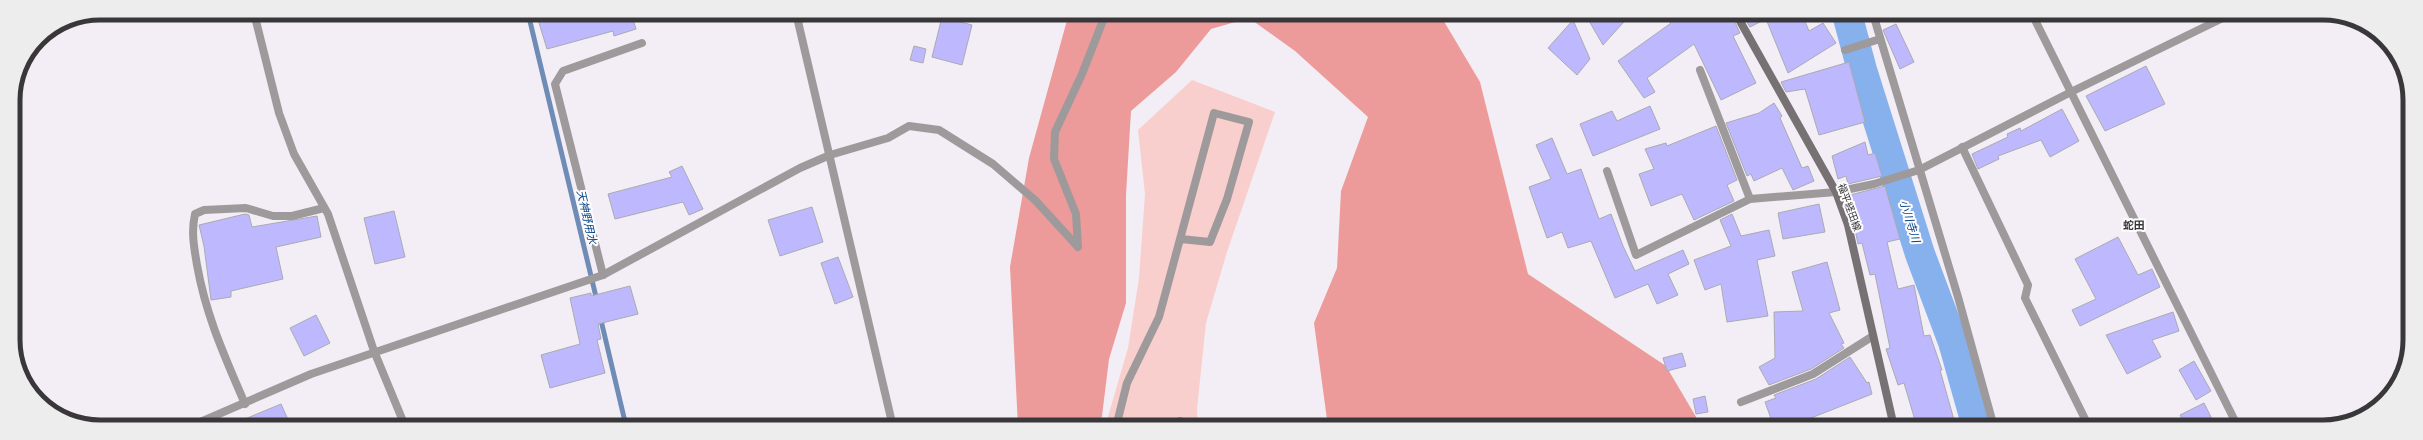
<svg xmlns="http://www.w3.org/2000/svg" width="2423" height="440" viewBox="0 0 2423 440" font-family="'Nunito Sans','Noto Sans JP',sans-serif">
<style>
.green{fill:#f9cfcd}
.forest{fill:#ec9b9a}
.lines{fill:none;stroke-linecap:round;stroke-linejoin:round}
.stream{stroke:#6f8cb7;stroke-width:5}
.river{stroke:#86b1ec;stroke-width:30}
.building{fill:#beb9ff;stroke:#aaaab1}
.street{stroke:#9e9a9c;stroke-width:8}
.secondary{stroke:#777174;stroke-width:8}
.labels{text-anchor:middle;stroke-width:4;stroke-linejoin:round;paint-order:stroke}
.street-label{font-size:10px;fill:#39373a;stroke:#fefdfe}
.water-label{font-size:11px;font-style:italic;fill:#064286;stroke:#fefdfe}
.neighbourhood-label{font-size:11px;font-weight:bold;fill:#39373a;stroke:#fefdfe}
.rim{fill:none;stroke:#39373a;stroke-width:5}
</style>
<rect width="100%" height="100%" fill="#f3eef5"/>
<path class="green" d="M1192,80L1275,112L1227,252L1206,323L1197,409L1198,427H1105L1128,348L1139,278L1145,194L1138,130Z"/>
<path class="forest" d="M1069,13H1439L1480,82L1528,274L1666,366L1702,427H1328L1314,323L1337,268L1341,191L1368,117L1295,51L1249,18L1211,29L1176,72L1131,111L1126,195V303L1109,359L1102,416L1098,427H1018L1010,267L1029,158Z"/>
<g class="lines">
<g class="stream">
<path d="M528,13L597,301"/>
<path d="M600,316L626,426"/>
</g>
<path class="river" d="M1847,14L1862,70L1920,254L1953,342L1977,427"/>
</g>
<g class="building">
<path d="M536,13H631L636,29L614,36L613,31L547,49Z"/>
<path d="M1585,14H1631L1603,45Z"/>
<path d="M1665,14H1731L1740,33L1733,36L1756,83L1721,100L1694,44L1647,78L1655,92L1644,98L1618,61L1671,23Z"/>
<path d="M1742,14H1777L1780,20L1796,14H1802L1809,31L1823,23L1836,43L1788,73L1766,19L1750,27Z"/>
<path d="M942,17L972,25L962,65L932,57Z"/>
<path d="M1573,20L1590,59L1577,75L1548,48Z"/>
<path d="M1896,24L1914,62L1900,69L1883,30Z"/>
<path d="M914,46L926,49L923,63L910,60Z"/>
<path d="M1849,62L1865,122L1819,135L1805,89L1786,92L1781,82Z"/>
<path d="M2146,66L2165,104L2105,131L2086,96Z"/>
<path d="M1774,103L1782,116L1780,118L1802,168L1808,166L1814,181L1793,190L1782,168L1754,181L1751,174L1747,176L1726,123L1759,113Z"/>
<path d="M1650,106L1660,129L1593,156L1580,124L1612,111L1617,121Z"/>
<path d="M2062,109L2079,141L2050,157L2041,140L1998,156L1999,159L1978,169L1972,154L2008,137L2007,134L2020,128L2021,131Z"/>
<path d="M1716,126L1737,180L1727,185L1734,201L1694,220L1682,194L1651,206L1639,174L1654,169L1645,149L1666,143L1667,146Z"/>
<path d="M1552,138L1567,174L1581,169L1599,219L1611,214L1623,246L1635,271L1683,250L1689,264L1668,274L1678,295L1657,304L1648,284L1615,298L1591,241L1568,248L1562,232L1547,238L1529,187L1551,179L1536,145Z"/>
<path d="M1865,142L1868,155L1875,153L1882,176L1848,184L1846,176L1838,179L1832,156Z"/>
<path d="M682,166L703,209L689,215L683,202L615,219L608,194L672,177L669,172Z"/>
<path d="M1885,186L1900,239L1887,242L1898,289L1914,285L1924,336L1930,335L1942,370H1940L1956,427H1917L1904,383L1898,385L1886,349L1890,348L1875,274L1870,275L1862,243L1858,244L1854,225L1857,224L1850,195Z"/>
<path d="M1819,204L1825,232L1783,239L1778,213Z"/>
<path d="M812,207L823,242L780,256L768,220Z"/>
<path d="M394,211L405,257L375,264L364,218Z"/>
<path d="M245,214L249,215L252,227L317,216L321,237L276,247L283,279L231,291V297L211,300L204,246L199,225Z"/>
<path d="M1732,214L1741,236L1769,230L1775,256L1757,260L1768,316L1727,322L1721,284L1705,290L1694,260L1731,246L1720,220Z"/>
<path d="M2118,237L2138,275L2152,269L2160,287L2080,326L2072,310L2096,299L2075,259Z"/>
<path d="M838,257L853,297L835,304L821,263Z"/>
<path d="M1827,262L1840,310L1829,313L1844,343L1841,344L1844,348L1811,369L1769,385L1759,367L1775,358L1774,312L1803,311L1792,272Z"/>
<path d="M630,286L638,314L598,324L601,339L597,340L605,373L550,388L541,355L580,344L570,298L591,293V296Z"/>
<path d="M2173,312L2179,331L2152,340L2161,357L2127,374L2106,335Z"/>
<path d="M316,315L330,343L304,356L290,328Z"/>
<path d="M1682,353L1686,366L1667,371L1663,358Z"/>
<path d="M1850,357L1867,383L1869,382L1872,394L1788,427H1774L1765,402L1776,398L1774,395L1816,379Z"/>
<path d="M2194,361L2211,391L2196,400L2179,370Z"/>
<path d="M1705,396L1708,412L1696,414L1693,399Z"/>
<path d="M2204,403L2216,427H2186L2180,415Z"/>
<path d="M281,404L291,426H228Z"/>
</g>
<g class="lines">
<g class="street">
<path d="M254,13L279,113L294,154L328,214L374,351L405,426"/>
<path d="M796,13L893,427"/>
<path d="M1873,14L1958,297L1994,427"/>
<path d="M2032,14L2238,427"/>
<path d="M798,20L820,13"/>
<path d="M1845,50L1880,39"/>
<path d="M1700,70L1750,199L1836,192L1874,184L1919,170L2071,92L2231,14"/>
<path d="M1962,147L2028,285L2025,298L2089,427"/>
<path d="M1607,171L1636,255L1750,199"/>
<path d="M603,275L555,84L563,71L642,43"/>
<path d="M1741,402L1813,374L1873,336"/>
<path d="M245,404C225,357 206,316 197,265C194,247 191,232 195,214L204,210L246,208L273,216H292L324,208"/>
<path d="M191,426L311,374L603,275L800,168L830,155L888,138L909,126L939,130L993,164L1035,200L1078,247L1076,214L1054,159L1055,132L1082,74L1106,13"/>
<path d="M1116,427L1127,383L1159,317L1214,113L1249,122L1227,199L1210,242L1181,239"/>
<path d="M1179,427L1180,421"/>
</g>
<path class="secondary" d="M1736,14L1836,192L1848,225L1894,427"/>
</g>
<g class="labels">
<g class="street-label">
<text transform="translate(1850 207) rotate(70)" y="4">福平経田線</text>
</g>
<g class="water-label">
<text transform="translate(587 217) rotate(77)" y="4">天神野用水</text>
<text transform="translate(1910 221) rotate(73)" y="4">小川寺川</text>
</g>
<g class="neighbourhood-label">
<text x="2134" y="229">蛇田</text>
</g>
</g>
<path d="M0 0H2423V440H0ZM100 20H2323A80 80 0 0 1 2403 100V340A80 80 0 0 1 2323 420H100A80 80 0 0 1 20 340V100A80 80 0 0 1 100 20Z" fill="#eeedee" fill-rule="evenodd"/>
<path class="rim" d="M100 20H2323A80 80 0 0 1 2403 100V340A80 80 0 0 1 2323 420H100A80 80 0 0 1 20 340V100A80 80 0 0 1 100 20Z"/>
</svg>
